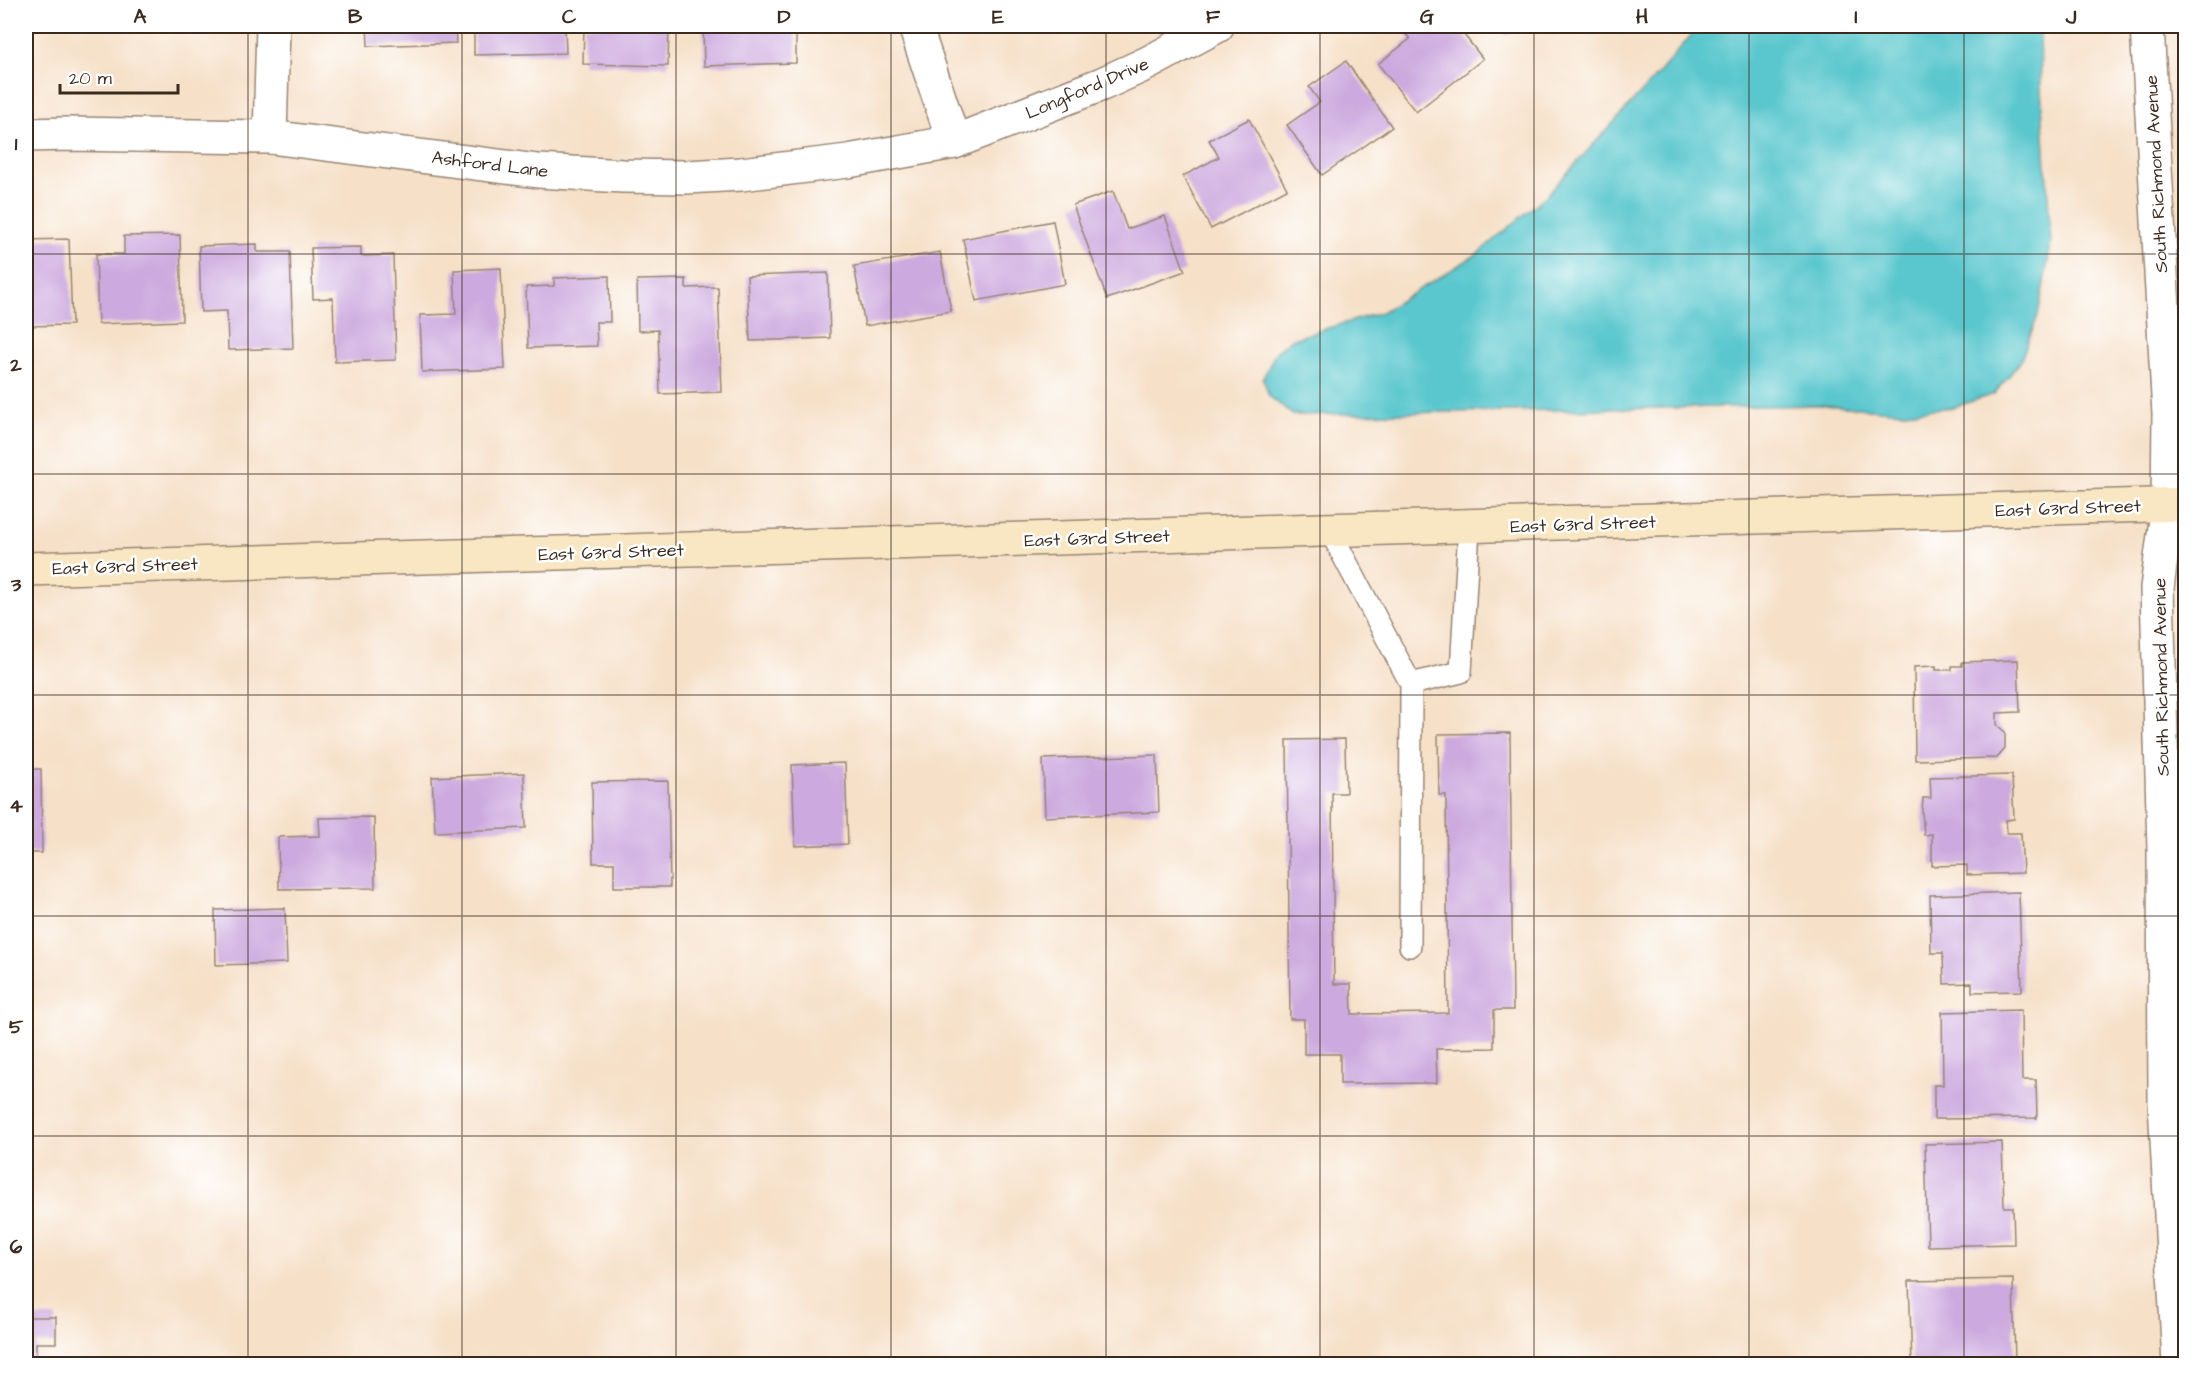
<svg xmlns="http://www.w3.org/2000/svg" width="2211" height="1390" viewBox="0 0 2211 1390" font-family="'Architects Daughter',sans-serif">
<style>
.water{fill:#5ac7ce;stroke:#4a7876;stroke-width:1.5}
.building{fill:#cca9de}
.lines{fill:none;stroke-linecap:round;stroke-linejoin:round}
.service-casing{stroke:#988573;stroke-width:24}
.minor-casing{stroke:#988573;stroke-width:36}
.secondary-casing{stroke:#988573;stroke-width:36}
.service{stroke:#fff;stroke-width:21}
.minor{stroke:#fff;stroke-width:33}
.secondary{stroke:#f9e7c3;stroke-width:33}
.grid{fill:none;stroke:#3b2a1e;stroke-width:1.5;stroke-opacity:0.55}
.labels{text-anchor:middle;stroke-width:5;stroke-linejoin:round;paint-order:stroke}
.street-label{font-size:18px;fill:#3b2a1e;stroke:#fff}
.neatline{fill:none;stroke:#3b2a1e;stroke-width:2}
.grid-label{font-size:20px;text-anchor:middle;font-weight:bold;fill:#3b2a1e}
</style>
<rect width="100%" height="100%" fill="#fff"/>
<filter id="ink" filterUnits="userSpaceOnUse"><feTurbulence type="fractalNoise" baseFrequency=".0167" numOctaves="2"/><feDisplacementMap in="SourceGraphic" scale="12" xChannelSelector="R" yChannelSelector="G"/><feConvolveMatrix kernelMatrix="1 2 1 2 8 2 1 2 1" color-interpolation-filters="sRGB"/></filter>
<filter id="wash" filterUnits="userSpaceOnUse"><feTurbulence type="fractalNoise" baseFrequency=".008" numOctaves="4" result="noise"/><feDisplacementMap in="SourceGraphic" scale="24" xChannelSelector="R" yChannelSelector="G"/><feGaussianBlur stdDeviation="1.35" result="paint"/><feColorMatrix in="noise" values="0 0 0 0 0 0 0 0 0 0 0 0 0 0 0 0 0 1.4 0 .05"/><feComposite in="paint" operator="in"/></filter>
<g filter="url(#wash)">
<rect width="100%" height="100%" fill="#f6e0c8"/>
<path class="water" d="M1699,26H2040L2041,89L2051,244L2038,315L2020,362L1994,394L1954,407L1904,412L1823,405L1293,415L1269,396L1263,378L1276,352L1292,339L1382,312L1476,255L1547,195L1660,72Z"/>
<g id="blocks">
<g class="building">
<path d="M367,26H455L456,43L368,46Z"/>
<path d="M474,26H565L566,53L474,55Z"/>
<path d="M584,26H669L668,66L583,64Z"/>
<path d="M703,26H796V63L704,66Z"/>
<path d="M1399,26H1457L1483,59L1416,112L1378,64L1410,39Z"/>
<path d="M1497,26H1519L1507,36Z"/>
<path d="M1346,61L1392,127L1322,175L1287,125L1320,102L1309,87Z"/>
<path d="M1249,119L1287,189L1211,229L1183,176L1219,157L1209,140Z"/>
<path d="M1113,191L1127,229L1165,216L1185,271L1107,299L1073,205Z"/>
<path d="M1053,221L1065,284L976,301L963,239Z"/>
<path d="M180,235L182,321L98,324L96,254H124V236Z"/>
<path d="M69,239L72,325L26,326V240Z"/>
<path d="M257,244V252H290L293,348L228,350L227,311L201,312L199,246Z"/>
<path d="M361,247V256L393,255L396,360L335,362L333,298L313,299L311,248Z"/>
<path d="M940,252L951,311L865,326L854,266Z"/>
<path d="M501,268L505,369L422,372L420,315L456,314L454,270Z"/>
<path d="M828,273L830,338L750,341L747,276Z"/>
<path d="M609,276L610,322H596L597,346L528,348L526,287L554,286V278Z"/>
<path d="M686,279V288L718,287L722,392L660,394L658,330L638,331L637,280Z"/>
<path d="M2018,660L2020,712L1997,713V725L2005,732V749L1997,758L1915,760L1914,667L1936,666V670H1952V666H1962V662Z"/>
<path d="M1510,733L1513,1010H1494V1048L1436,1049L1437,1083L1340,1084V1054H1304V1019H1290L1287,740L1345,739L1346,793H1332L1334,984H1351L1352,1014L1448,1013L1446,795H1439L1438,734Z"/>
<path d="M1157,755L1159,812L1045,817L1043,759Z"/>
<path d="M845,763L848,844L795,846L792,765Z"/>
<path d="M26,769H41L42,853H26Z"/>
<path d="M524,773L526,828L435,832L432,777Z"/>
<path d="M2012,775L2014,819L2006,820L2007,833H2021L2023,873L1967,875V865L1932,866V834L1924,835L1922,811L1923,798H1931L1930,777Z"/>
<path d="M668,781L670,887H614V863H593L592,782Z"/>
<path d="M374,817L375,888L279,889L278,837L320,836L319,818Z"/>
<path d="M2019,892L2022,991L1972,992V983L1944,984L1943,953H1931L1930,895Z"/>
<path d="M285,908L287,963L216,965L215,910Z"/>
<path d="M2021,1010L2022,1080H2036L2037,1118L1934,1119V1085H1943L1942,1012Z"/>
<path d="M2002,1142L2004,1207H2013L2014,1244L1928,1246L1925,1144Z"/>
<path d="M2013,1279L2015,1364H1912L1909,1281Z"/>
<path d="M26,1317H56V1343H36V1364H26Z"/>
</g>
</g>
</g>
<g filter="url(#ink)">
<use href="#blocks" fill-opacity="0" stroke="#988573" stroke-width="1.5"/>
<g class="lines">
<g class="service-casing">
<g id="service">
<path d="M1330,531L1411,684L1410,946"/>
<path d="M1411,684L1461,672L1469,527"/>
</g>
</g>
<g class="minor-casing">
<g id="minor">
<path d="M915,26L954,142"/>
<path d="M2147,26L2169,414L2168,505L2157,588L2164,850L2165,1103L2179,1364"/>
<path d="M26,135L68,134L270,137L538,171L623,176L686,177L741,174L848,161L954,142L1102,84L1148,63L1217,26"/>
<path d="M270,137L273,26"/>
</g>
</g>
<g class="secondary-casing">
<path id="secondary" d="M26,569L2186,504"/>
</g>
<use href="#service" class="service"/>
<use href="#minor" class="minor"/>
<use href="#secondary" class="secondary"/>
</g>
</g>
<path class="grid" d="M248,26V1364M462,26V1364M676,26V1364M891,26V1364M1106,26V1364M1320,26V1364M1534,26V1364M1749,26V1364M1964,26V1364M26,254H2186M26,474H2186M26,695H2186M26,916H2186M26,1136H2186"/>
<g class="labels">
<g class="street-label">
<text transform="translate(1087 88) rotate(-23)" y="6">Longford Drive</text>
<text transform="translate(490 164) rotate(7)" y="6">Ashford Lane</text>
<text transform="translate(2156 174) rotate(-93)" y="6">South Richmond Avenue</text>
<text transform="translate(2068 508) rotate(-2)" y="6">East 63rd Street</text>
<text transform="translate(1583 524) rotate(-2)" y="6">East 63rd Street</text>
<text transform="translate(1097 538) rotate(-2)" y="6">East 63rd Street</text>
<text transform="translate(611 552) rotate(-2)" y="6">East 63rd Street</text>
<text transform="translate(125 566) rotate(-2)" y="6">East 63rd Street</text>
<text transform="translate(2161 677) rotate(-91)" y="6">South Richmond Avenue</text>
</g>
</g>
<rect width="2211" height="1390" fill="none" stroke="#fff" stroke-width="66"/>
<path d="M60 84v9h118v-9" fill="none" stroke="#3b2a1e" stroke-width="3"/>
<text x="69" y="84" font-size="18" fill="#3b2a1e" stroke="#ffffff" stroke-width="4.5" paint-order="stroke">20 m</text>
<rect x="33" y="33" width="2145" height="1324" class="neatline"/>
<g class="grid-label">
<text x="140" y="23">A</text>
<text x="355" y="23">B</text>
<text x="569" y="23">C</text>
<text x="784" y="23">D</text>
<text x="998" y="23">E</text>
<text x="1213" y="23">F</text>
<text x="1427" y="23">G</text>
<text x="1642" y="23">H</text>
<text x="1856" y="23">I</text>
<text x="2071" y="23">J</text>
<text x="16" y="150">1</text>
<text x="16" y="371">2</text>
<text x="16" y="591">3</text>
<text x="16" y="812">4</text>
<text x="16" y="1033">5</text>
<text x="16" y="1253">6</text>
</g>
</svg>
